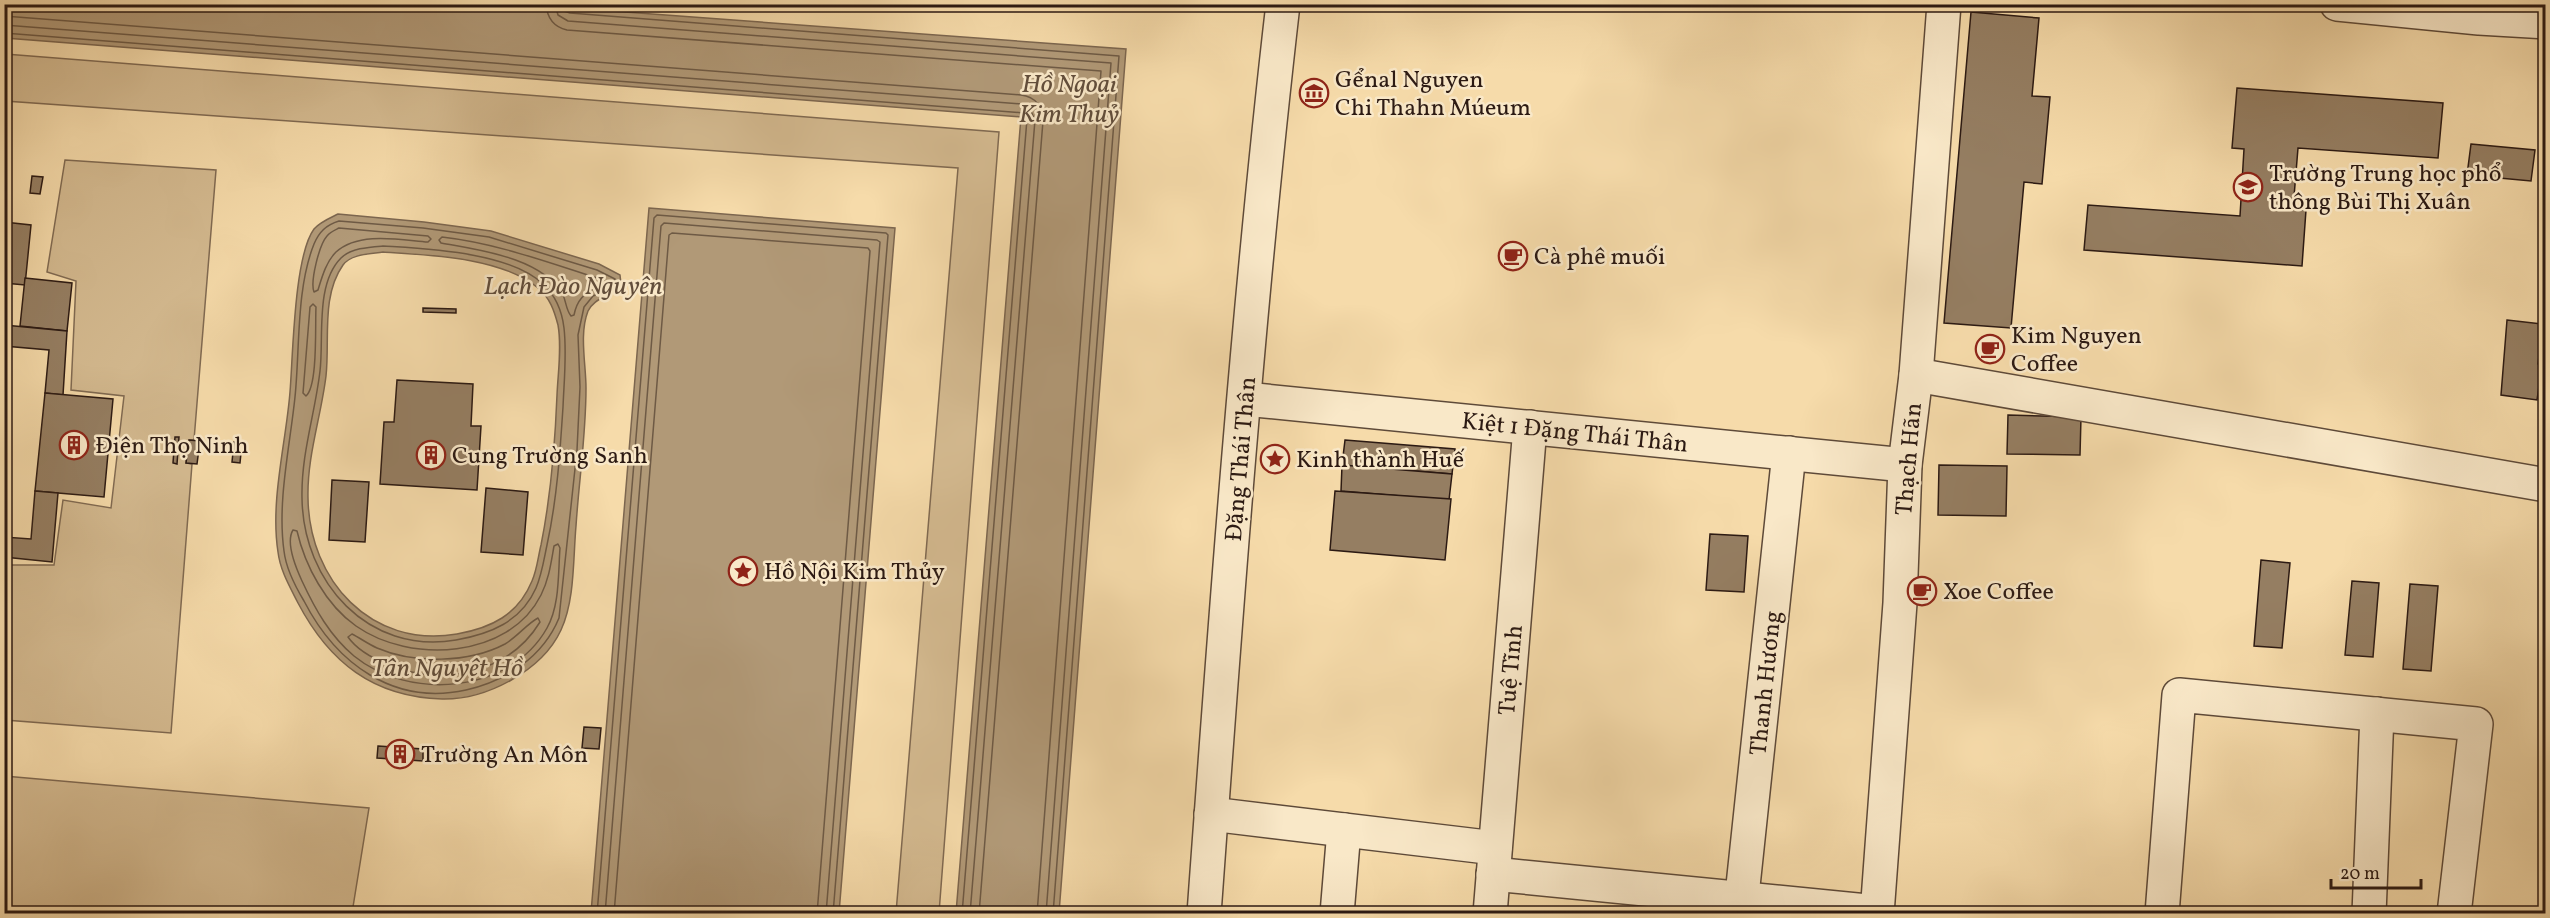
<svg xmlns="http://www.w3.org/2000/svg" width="2550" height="918" viewBox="0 0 2550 918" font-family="Vollkorn,serif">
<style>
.green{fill:#d4ba90;stroke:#806a52;stroke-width:1.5}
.water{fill:#b19977;stroke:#7c664f;stroke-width:1.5;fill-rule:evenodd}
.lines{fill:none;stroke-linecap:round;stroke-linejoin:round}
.shore{stroke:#6e5a45;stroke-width:1.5}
.building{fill:#957e62;stroke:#2c1a13;stroke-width:1.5}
.minor-casing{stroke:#5e4a39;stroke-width:36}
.minor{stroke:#f9e8c8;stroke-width:33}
.labels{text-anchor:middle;stroke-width:5;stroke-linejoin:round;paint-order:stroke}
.poi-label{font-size:24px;fill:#2c1a13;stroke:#f9e8c8;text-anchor:start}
.street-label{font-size:24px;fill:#2c1a13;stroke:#f9e8c8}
.water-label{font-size:26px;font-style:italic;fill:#614d3b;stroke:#f9e8c8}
</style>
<rect width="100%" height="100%" fill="#f6dbaa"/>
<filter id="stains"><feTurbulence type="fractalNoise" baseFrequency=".00333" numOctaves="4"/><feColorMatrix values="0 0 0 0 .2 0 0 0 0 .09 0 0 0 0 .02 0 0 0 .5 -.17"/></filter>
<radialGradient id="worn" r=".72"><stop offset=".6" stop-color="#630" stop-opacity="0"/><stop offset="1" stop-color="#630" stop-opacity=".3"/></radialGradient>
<g class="green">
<path d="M5,54L999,132L939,913H896L958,168L5,101Z"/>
<path d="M65,160L216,170L194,440H189L186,463L192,464L171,733L5,720L6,565H54L63,500L111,508L124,396L71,390L76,281L47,272Z"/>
<path d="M4,776L369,808L352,913H5Z"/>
</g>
<g class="water">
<path d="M4,5H530L1126,49L1059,913H956L1021,117L5,38Z"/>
<path d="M649,208L895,228L839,913H591Z"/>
<path d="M338,214L424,222L491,231L599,264L620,275L621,284C611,296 594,298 588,311C579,334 586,364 586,388C586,435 579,480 576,526C573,559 575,600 561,630C542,671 486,700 442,699C373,697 329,662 298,603C290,587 280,570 278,552C270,501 286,443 290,392C293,356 294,256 314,229C320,222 330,218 338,214ZM383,252C429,255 501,257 538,288C550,298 554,310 558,325C562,347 558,372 557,395C555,446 551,495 541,545C538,557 537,570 532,581C518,615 491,628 457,634C371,649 309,580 308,498C307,456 321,417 326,376C330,340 321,296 343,265C351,254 370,254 383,252Z"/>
</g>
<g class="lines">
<g class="shore">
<path d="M546,4C547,18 554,27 567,30L1101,71L1037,914"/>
<path d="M555,4L558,15L568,21L1111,63L1046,914"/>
<path d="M563,4L564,11L570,13L1119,56L1053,914"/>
<path d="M4,16L1021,95C1035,97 1043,106 1043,121L979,914"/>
<path d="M4,25L1021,104L1029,107L1035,120L970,914"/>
<path d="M4,33L1024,113L1027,119L962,914"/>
<path d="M339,221L423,228L489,237L597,270L615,279L610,289L593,296L584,307L578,335L580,387L577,450L559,618C543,657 506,681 466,690C393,706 336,663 304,601C295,586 286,569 284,551C277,502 290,446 295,397C300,349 296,289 314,244C319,232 326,225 339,221Z"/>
<path d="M339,228L428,236L431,239L428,242C401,240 359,231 336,252C326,262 322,277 318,290L314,292C310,282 319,245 327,236C330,232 335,230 339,228Z"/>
<path d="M442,237C495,243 544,261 594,277L601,279L602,283C588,293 578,295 574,315L571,316C566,310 566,301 563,295C542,257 478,250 441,243L439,240Z"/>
<path d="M383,246C428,249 509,252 543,284C556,296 562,311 564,328C567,354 564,381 563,407C560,453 557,499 547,545C544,559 542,574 536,588C521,622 490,634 456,640C368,655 303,582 302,498C301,454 315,414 320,371C324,338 315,284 341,258C351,248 370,247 383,246Z"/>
<path d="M313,304L316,307C315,325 318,386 306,396L303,393L310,307Z"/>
<path d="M293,530L297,531C305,566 326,605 356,626C410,664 509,659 541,595C549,579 551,563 554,546L558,544L560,548C558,573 560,605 547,628C510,694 409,701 354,656C330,636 315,609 302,581C296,568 285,543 293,530Z"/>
<path d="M538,618L540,622C509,673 442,687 389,665C374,659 357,650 348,637L352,634C360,638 368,644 377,648C414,664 469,663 505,644C517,637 528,623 538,618Z"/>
<path d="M597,914L654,218L657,215L886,233L888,235L833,914"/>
<path d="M605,914L661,226L664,223L877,240L880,242L826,914"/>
<path d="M614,914L669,235L672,233L868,248L870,251L817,914"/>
</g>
</g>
<g class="building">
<path d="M1971,12L2039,18L2032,96L2050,97L2042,184L2024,182L2011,328L1944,323Z"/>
<path d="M2237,88L2443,103L2438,158L2298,148L2293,209L2306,210L2302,266L2084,250L2088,205L2240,216L2244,149L2232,148Z"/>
<path d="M2471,144L2535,150L2531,181L2467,175Z"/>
<path d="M32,176L43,177L40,194L30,193Z"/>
<path d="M4,222L31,225L25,285L4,283Z"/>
<path d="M25,278L72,283L67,331L20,326Z"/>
<path d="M423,308L456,309V313L423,312Z"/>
<path d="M2507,320L2543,324L2538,364L2542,365L2537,400L2501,395Z"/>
<path d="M4,325L67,331L63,395L45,393L49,350L4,346Z"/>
<path d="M397,380L473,384L471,426H481L477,490L380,484L384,422H394Z"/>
<path d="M45,393L113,399L104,497L35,491Z"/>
<path d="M2008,415L2081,417L2080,455L2007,454Z"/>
<path d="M175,437H179L177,464L173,463Z"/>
<path d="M189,440L200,441L197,464L186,463Z"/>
<path d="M1345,440L1455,449L1452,474L1342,465Z"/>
<path d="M234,442L242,443L240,463L232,462Z"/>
<path d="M1342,465L1452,474L1449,500L1341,491Z"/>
<path d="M1939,465L2007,466L2006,516L1938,515Z"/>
<path d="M332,480L369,482L365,542L329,540Z"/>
<path d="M486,488L528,492L523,555L481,552Z"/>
<path d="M35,491L58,493L52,562L4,557V537L31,539Z"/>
<path d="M1335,491L1451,499L1445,560L1330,550Z"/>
<path d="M1710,534L1748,536L1744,592L1706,590Z"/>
<path d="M2261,560L2290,563L2282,648L2254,646Z"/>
<path d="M2352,581L2379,583L2373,657L2345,655Z"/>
<path d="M2410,584L2438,586L2431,671L2403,669Z"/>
<path d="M584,727L601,728L599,749L582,748Z"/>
<path d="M378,746L423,749V761L377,758Z"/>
</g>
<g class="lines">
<g class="minor-casing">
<g id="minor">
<path d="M2337,4L2479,18L2546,22"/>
<path d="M1916,375L2546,485"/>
<path d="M1245,399L1905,465"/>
<path d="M1211,814L1495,848"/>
<path d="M1493,874L1877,912"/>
<path d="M1204,914C1226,610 1248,307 1283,4"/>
<path d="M1337,914L1344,830"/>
<path d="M1490,914L1530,427"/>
<path d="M1740,914L1789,453"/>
<path d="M1877,914L1900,603L1905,465L1916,375L1944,4"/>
<path d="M2162,914L2179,695L2476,724L2454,914"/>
<path d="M2369,914L2377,714"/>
</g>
</g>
<use href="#minor" class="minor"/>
</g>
<defs>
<g id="museum-ring" transform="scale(1.5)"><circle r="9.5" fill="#f9e8c8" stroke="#8f2418" stroke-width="1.5"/><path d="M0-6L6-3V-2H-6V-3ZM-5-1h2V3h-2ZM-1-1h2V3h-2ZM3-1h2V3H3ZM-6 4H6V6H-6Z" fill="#8f2418"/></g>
<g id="school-ring" transform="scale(1.5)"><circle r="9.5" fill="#f9e8c8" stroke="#8f2418" stroke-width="1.5"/><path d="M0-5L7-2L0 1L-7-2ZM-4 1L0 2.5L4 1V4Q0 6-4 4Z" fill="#8f2418"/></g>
<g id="cafe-ring" transform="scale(1.5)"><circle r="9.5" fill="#f9e8c8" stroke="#8f2418" stroke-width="1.5"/><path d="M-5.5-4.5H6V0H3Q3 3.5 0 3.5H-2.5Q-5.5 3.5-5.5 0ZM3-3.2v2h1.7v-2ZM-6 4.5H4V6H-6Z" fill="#8f2418"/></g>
<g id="building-ring" transform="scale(1.5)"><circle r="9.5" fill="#f9e8c8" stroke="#8f2418" stroke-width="1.5"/><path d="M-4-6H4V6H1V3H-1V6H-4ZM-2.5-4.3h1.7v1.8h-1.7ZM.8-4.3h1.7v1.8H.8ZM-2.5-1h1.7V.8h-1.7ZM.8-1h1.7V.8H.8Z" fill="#8f2418"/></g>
<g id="sight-ring" transform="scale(1.5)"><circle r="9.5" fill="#f9e8c8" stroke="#8f2418" stroke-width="1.5"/><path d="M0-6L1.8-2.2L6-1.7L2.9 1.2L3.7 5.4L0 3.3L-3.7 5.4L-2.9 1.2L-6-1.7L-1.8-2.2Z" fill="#8f2418"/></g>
</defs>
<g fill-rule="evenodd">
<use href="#museum-ring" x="1314" y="93"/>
<use href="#school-ring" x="2248" y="187"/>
<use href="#cafe-ring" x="1513" y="256"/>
<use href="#cafe-ring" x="1990" y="349"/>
<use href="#building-ring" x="74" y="445"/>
<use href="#building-ring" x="431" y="455"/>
<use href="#sight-ring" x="1275" y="459"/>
<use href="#sight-ring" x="743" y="571"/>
<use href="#cafe-ring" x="1922" y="591"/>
<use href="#building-ring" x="400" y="754"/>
</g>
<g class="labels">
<g class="poi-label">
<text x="1335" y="87">Gểnal Nguyen<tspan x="1335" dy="28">Chi Thahn Múeum</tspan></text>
<text x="2269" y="181">Trường Trung học phổ<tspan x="2269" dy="28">thông Bùi Thị Xuân</tspan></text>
<text x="1534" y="264">Cà phê muối</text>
<text x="2011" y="343">Kim Nguyen<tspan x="2011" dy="28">Coffee</tspan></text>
<text x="95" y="453">Điện Thọ Ninh</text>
<text x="452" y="463">Cung Trường Sanh</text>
<text x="1296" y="467">Kinh thành Huế</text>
<text x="764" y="579">Hồ Nội Kim Thủy</text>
<text x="1943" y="599">Xoe Coffee</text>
<text x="421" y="762">Trường An Môn</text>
</g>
<g class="street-label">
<text transform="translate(1575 432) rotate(6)" y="8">Kiệt 1 Đặng Thái Thân</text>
<text transform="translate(1240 459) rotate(-85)" y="8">Đặng Thái Thân</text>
<text transform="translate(1908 459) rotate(-85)" y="8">Thạch Hãn</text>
<text transform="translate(1510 670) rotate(-85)" y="8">Tuệ Tĩnh</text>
<text transform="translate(1765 683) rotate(-84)" y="8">Thanh Hương</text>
</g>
<g class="water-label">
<text x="1069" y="92">Hồ Ngoại<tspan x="1069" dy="30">Kim Thuỷ</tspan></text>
<text x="573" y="294">Lạch Đào Nguyên</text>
<text x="447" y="676">Tân Nguyệt Hồ</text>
</g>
</g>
<rect width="2550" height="918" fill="none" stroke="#f6dbaa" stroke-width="24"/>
<rect x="6" y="6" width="2538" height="906" fill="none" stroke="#2c1a13" stroke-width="3"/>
<rect x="12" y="12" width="2526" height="894" fill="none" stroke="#2c1a13" stroke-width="1.5"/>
<path d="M2331 879v9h90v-9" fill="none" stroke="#2c1a13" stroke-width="3"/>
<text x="2340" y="879" font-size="18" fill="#2c1a13" stroke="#f9e8c8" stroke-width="4.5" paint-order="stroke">20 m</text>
<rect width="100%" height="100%" filter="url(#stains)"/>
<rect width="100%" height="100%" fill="url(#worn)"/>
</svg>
